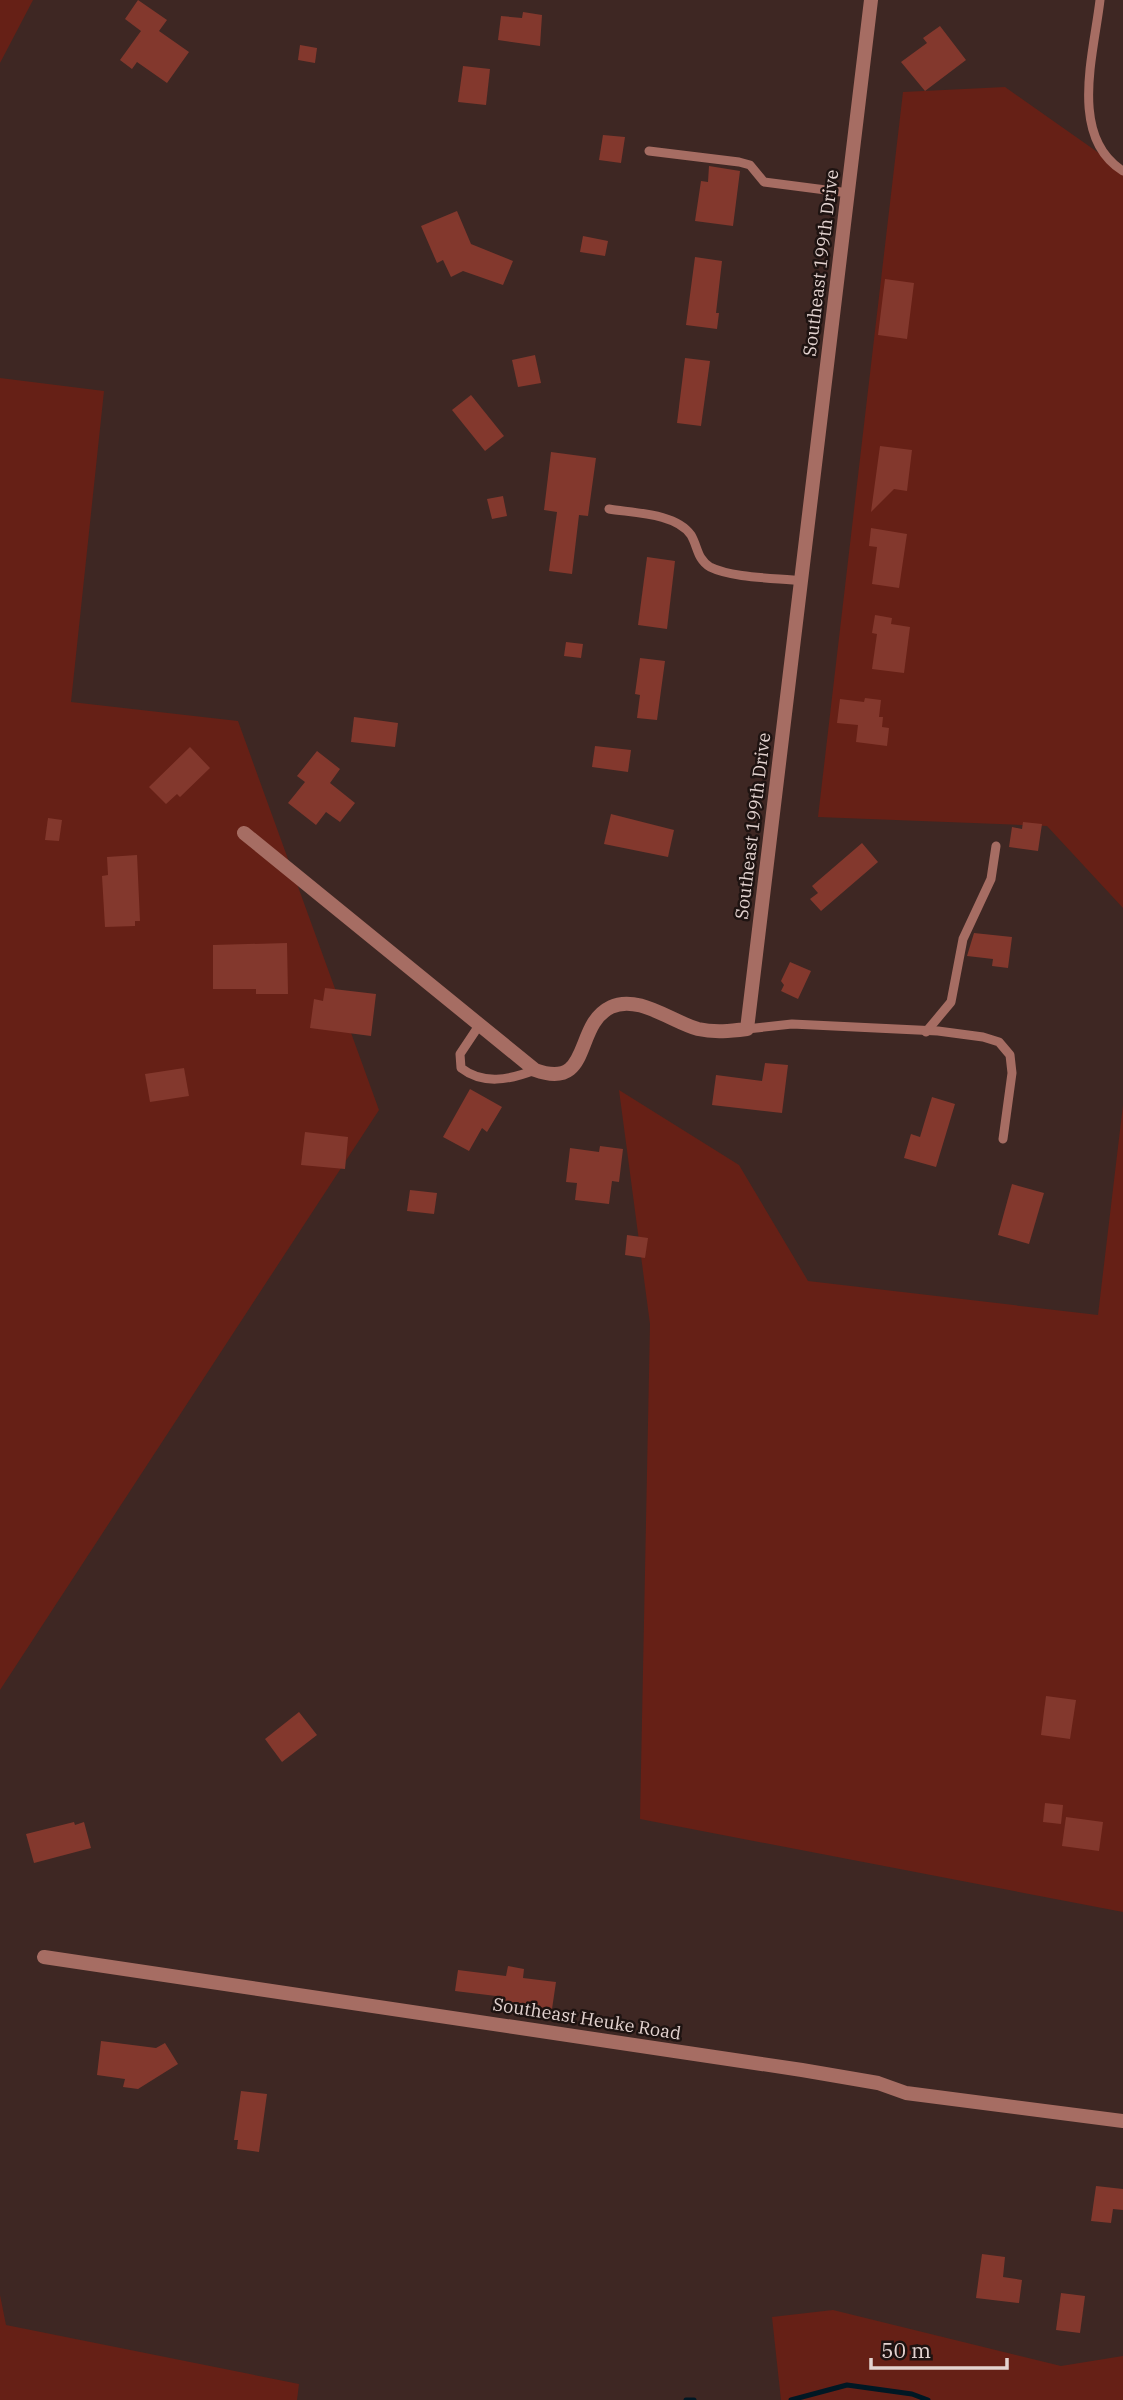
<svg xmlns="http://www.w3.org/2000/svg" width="1123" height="2400" viewBox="0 0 1123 2400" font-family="'IBM Plex Serif',serif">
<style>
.green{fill:#662016}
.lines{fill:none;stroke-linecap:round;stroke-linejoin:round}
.stream{stroke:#001824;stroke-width:5}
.building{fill:#83382d}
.lane{stroke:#a66d63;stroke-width:9}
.street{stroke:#a66d63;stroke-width:14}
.labels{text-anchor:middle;stroke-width:5;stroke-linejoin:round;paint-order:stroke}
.street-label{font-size:18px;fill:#e3d3d0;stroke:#1e1311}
</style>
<rect width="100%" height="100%" fill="#3e2723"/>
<g class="green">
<path d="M0,0H33L0,63Z"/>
<path d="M1005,87L1123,170V908L1047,826L818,817L903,92Z"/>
<path d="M0,378L104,391L71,702L238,721L379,1110L0,1690Z"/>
<path d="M619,1090L739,1165L808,1281L1098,1315L1123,1105V1912L640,1819L650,1324Z"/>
<path d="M0,2295L6,2325L299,2384L297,2400H0Z"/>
<path d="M833,2310L1061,2366L1123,2356V2400H781L772,2317Z"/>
</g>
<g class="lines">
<g class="stream">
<path d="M686,2400H694"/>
<path d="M791,2400L847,2385L912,2394L928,2400"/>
</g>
</g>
<g class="building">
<path d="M138,0L167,20L159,31L189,52L167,83L137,62L132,69L120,60L141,31L125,19Z"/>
<path d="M523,12L542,15L540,46L498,40L501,16L522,18Z"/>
<path d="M940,26L966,60L925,91L901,62L927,43L923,38Z"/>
<path d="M300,45L317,48L315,63L298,60Z"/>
<path d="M463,66L490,69L486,105L458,102Z"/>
<path d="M603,135L625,137L621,163L599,160Z"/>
<path d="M709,166L740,171L733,226L695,221L701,181L708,182Z"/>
<path d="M457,211L471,244L513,261L503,285L463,271L451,277L443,260L437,263L421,226Z"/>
<path d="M583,236L608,241L605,256L580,252Z"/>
<path d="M695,257L722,261L716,313H719L717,329L686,325Z"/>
<path d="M885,279L914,283L907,339L878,335Z"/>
<path d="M535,355L541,383L518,387L512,360Z"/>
<path d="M685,358L710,361L701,426L677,423Z"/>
<path d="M471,395L504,436L485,451L452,410Z"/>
<path d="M880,446L912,450L907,491L894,489L871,512Z"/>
<path d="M551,452L596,458L588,516L579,515L572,574L549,571L557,512L544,510Z"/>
<path d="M503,496L507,516L492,519L487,499Z"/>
<path d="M871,528L907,534L899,588L872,584L877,547L869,546Z"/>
<path d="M647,557L675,561L667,629L638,625Z"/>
<path d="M875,615L892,618L891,624L910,627L904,673L872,669L877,634L872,633Z"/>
<path d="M566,642L583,644L581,658L564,656Z"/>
<path d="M640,658L665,661L657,720L637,718L640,695L635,694Z"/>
<path d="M865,698L881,700L879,717H883L882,727L889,728L887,746L856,742L858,725L837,723L840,699L864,702Z"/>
<path d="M354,717L398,723L395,747L351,742Z"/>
<path d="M595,746L631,750L628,772L592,767Z"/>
<path d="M190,747L210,768L180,797L177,794L166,804L149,787Z"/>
<path d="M317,751L340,769L330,783L355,803L340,822L326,812L316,825L288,803L305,782L297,776Z"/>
<path d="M611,814L674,830L668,857L604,844Z"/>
<path d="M48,818L62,820L59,841L45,840Z"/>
<path d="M1023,822L1042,824L1038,851L1009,847L1012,827L1022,829Z"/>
<path d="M862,843L878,862L821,911L810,899L818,893L812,886Z"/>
<path d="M137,855L140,921H135V926L105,927L102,876L108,875L107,857Z"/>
<path d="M974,933L1012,937L1008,968L992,966L993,959L967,956Z"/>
<path d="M287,943L288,994H256V989H213V945Z"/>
<path d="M790,962L811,971L798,999L781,991L784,985L781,981Z"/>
<path d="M325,988L376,994L371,1036L310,1028L314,999L323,1001Z"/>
<path d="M765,1063L788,1065L782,1113L712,1105L716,1075L762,1081Z"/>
<path d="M184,1068L189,1096L150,1102L145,1074Z"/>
<path d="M470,1089L502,1107L487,1132L482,1128L469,1151L443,1137Z"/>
<path d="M932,1097L955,1104L936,1167L904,1158L911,1134L920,1137Z"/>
<path d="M305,1132L348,1137L345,1169L301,1165Z"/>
<path d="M600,1146L623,1149L619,1182L612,1181L609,1204L575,1200L577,1183L566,1182L570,1148L599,1152Z"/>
<path d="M1012,1184L1044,1193L1029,1244L998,1235Z"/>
<path d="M410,1190L437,1193L434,1214L407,1211Z"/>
<path d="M627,1235L648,1238L645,1258L625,1255Z"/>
<path d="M1046,1696L1076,1700L1070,1739L1041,1735Z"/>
<path d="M299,1712L317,1735L282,1762L265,1739Z"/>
<path d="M1045,1803L1063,1805L1061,1824L1043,1822Z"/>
<path d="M1066,1817L1103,1822L1099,1851L1062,1846Z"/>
<path d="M74,1822L75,1825L84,1822L91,1848L34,1863L26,1834Z"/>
<path d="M508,1966L524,1969L523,1978L556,1982L552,2009L496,2001V1996L455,1991L458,1970L506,1976Z"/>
<path d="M101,2041L156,2048L165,2043L178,2064L138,2089L123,2087L125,2079L97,2075Z"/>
<path d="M241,2091L267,2094L259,2152L237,2149L238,2140H234Z"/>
<path d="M1096,2186L1123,2189V2210L1113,2209L1111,2223L1091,2221Z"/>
<path d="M982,2254L1005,2257L1003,2277L1022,2280L1019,2303L976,2298Z"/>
<path d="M1061,2293L1085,2296L1080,2333L1056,2330Z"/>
</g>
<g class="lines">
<g class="lane">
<path d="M1100,0C1094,53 1068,137 1123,171"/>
<path d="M649,151L739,162L750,165L764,182L849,193"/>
<path d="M609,509C633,513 676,513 691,535C698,547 697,559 710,567C732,578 776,578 802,581"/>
<path d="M480,1024L460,1054L461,1068C483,1085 509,1080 535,1070"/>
<path d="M747,1029L792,1024L938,1031L983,1037L999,1042L1010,1055L1012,1073L1003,1139"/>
<path d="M926,1032L951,1002L963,939L991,879L996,846"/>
</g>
<g class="street">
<path d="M244,833L535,1070C593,1091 573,1025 611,1007C638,994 672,1022 698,1029C715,1033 731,1031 747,1029L871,0"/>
<path d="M44,1957L802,2070L878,2083L906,2093L1123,2121"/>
</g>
</g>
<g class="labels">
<g class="street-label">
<text transform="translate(821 263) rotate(-83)" y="6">Southeast 199th Drive</text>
<text transform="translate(753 826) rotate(-83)" y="6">Southeast 199th Drive</text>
<text transform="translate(587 2019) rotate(9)" y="6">Southeast Heuke Road</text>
</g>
</g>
<path d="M871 2358v10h136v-10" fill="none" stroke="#e3d3d0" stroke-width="3.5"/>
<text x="881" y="2358" font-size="21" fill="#e3d3d0" stroke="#1e1311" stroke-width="5" paint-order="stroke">50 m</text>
</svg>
